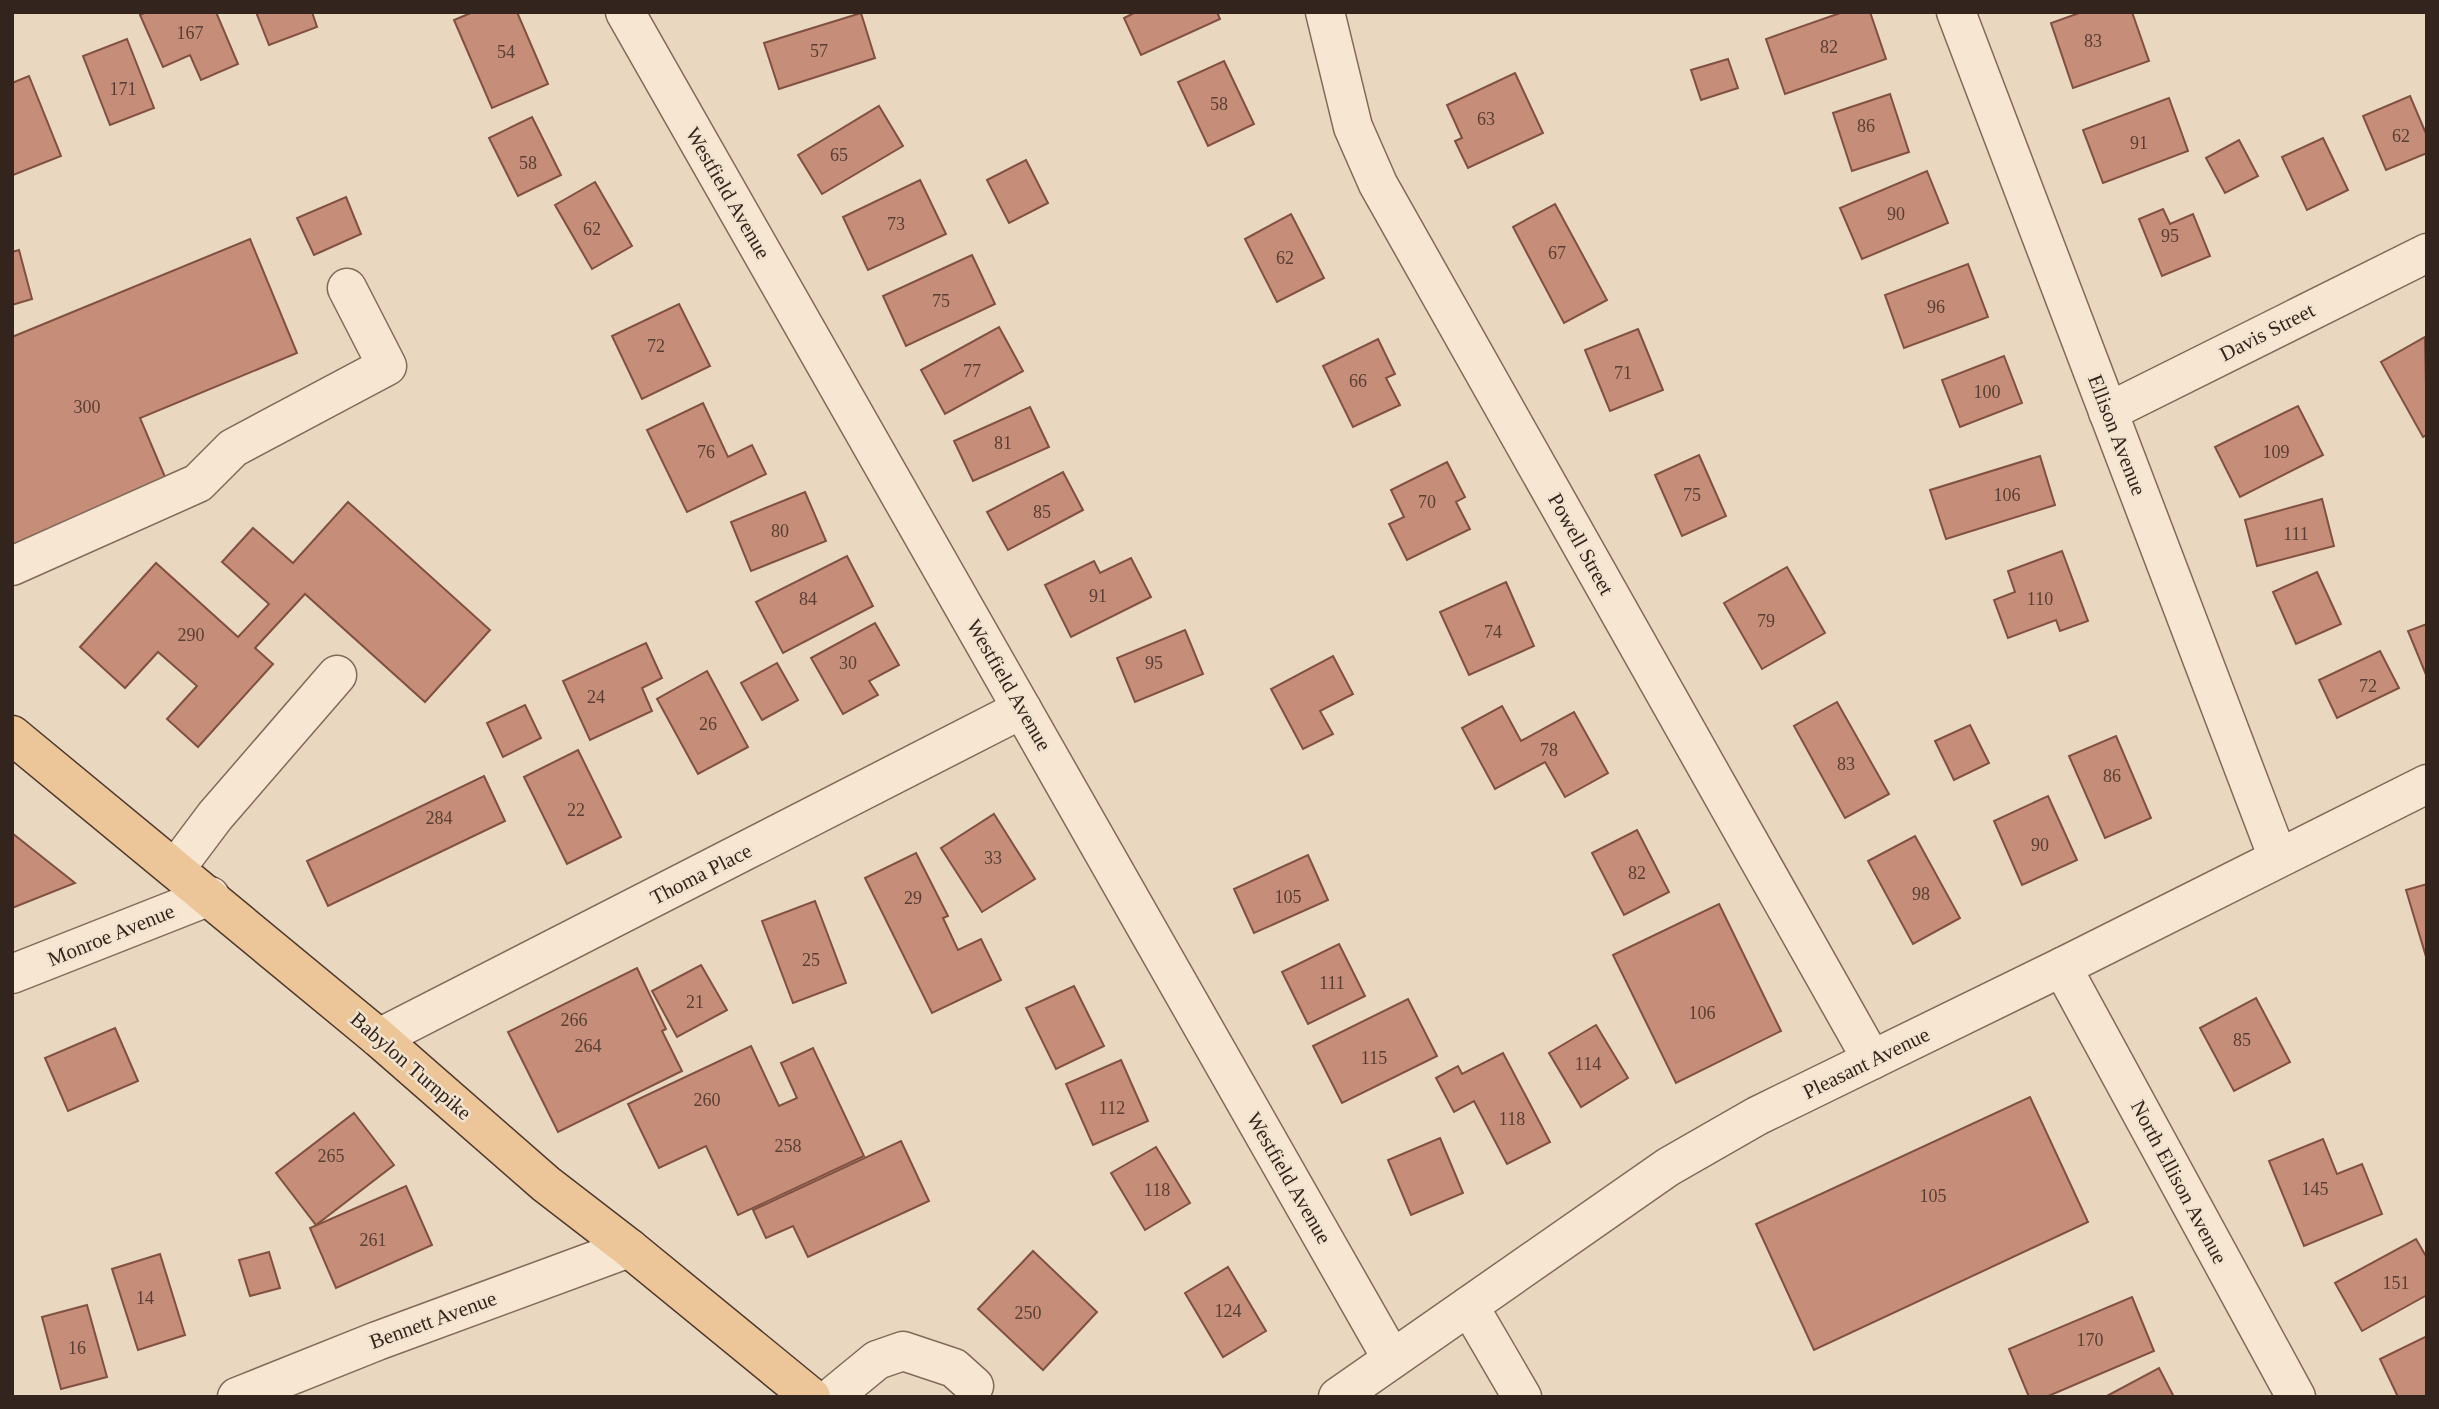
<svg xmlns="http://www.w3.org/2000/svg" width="2439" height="1409" viewBox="0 0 2439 1409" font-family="'Times New Roman',serif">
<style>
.building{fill:#c68d78;stroke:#805041;stroke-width:2}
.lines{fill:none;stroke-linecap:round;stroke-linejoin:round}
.minor-casing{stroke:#826959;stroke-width:41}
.major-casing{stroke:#50382d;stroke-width:41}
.minor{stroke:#f6e6d2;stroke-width:38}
.major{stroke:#ecc699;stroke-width:38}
.labels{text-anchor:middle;stroke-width:5;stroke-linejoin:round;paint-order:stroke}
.number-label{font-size:18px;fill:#583e34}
.street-label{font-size:21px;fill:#33241d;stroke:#f2e3cf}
</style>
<rect width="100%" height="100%" fill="#ead7c0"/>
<g class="building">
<path d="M146,12H216L238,64L201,80L190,55L163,67L140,15Z"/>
<path d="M256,12H312L317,27L269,45Z"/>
<path d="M473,12H517L548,84L492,108L454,20Z"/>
<path d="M1136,12H1217L1220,19L1141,55L1124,18Z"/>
<path d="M1843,12H1870L1886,59L1785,94L1766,39Z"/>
<path d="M2082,12H2132L2149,61L2073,88L2051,23Z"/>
<path d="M861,13L875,58L779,89L764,43Z"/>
<path d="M127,39L154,108L110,125L83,56Z"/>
<path d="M1728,59L1738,88L1701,100L1691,70Z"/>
<path d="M1224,61L1254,124L1208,146L1178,82Z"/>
<path d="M1515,73L1543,133L1468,168L1455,141L1462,138L1447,105Z"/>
<path d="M29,76L61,156L13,175L12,83Z"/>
<path d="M1890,94L1909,152L1852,171L1833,113Z"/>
<path d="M2410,96L2427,136V153L2386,170L2363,116Z"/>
<path d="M2169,98L2188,151L2103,183L2083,130Z"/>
<path d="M879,106L903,146L822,194L798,155Z"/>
<path d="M532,117L561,175L518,196L489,138Z"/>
<path d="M2323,138L2348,190L2307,210L2282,157Z"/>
<path d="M2239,140L2258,176L2225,193L2206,158Z"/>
<path d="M1026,160L1048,203L1009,223L987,180Z"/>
<path d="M1927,171L1948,223L1862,259L1840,208Z"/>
<path d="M920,180L946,234L868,270L843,217Z"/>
<path d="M595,182L632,246L592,269L555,205Z"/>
<path d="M346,197L361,234L314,255L297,218Z"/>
<path d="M1555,204L1607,300L1564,323L1513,227Z"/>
<path d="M2163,209L2170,224L2193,214L2210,256L2162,276L2139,219Z"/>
<path d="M1291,214L1324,278L1277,302L1245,239Z"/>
<path d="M250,239L297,353L140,418L168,484L12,548V337Z"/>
<path d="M19,250L32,299L12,305V252Z"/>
<path d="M972,255L995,304L906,346L883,296Z"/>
<path d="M1968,264L1988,317L1904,348L1885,295Z"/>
<path d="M679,304L710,366L642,399L612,336Z"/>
<path d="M999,327L1023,371L945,414L921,370Z"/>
<path d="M1638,329L1663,390L1610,411L1585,350Z"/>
<path d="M2425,337L2427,435L2423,437L2381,362Z"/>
<path d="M1378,339L1395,374L1386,378L1400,405L1353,427L1323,366Z"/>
<path d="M2004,356L2022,403L1960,427L1942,380Z"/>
<path d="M703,403L728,457L752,445L766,474L687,512L647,430Z"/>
<path d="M2298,406L2323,455L2240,497L2215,447Z"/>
<path d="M1030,407L1049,447L973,481L954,441Z"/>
<path d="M1699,455L1726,516L1682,536L1655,475Z"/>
<path d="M2040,456L2055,505L1946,539L1930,490Z"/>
<path d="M1447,462L1465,497L1456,502L1470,529L1407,560L1389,524L1404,517L1391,490Z"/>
<path d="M1063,472L1083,510L1008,550L987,512Z"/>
<path d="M805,492L826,541L751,571L731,522Z"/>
<path d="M2322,499L2334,546L2257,566L2245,520Z"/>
<path d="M348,502L490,630L425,702L305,594L255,648L273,664L198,747L167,719L197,686L158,652L125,688L80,647L156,563L238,637L269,604L222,562L253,528L293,563Z"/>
<path d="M2062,551L2088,621L2060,631L2056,620L2008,638L1994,600L2015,592L2008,571Z"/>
<path d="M847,556L873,606L783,653L756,602Z"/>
<path d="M1131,558L1151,597L1071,637L1045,585L1094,561L1100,573Z"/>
<path d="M1787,567L1825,633L1762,669L1724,603Z"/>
<path d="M2317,572L2341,624L2296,644L2273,592Z"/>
<path d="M1506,582L1534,646L1469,675L1440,612Z"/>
<path d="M875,623L899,665L869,681L878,695L843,714L811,658Z"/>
<path d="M2427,624V677L2408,631Z"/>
<path d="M1185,630L1203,674L1135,702L1117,658Z"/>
<path d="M646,643L662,678L642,688L652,711L590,740L563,681Z"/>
<path d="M2380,651L2399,688L2337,718L2319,680Z"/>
<path d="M1333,656L1353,694L1320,711L1333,734L1303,749L1271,689Z"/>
<path d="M777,663L798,700L762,720L741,683Z"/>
<path d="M707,671L748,747L698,774L657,699Z"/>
<path d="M1837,702L1889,794L1845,818L1794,726Z"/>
<path d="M525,705L541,738L503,757L487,723Z"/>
<path d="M1502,706L1521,741L1574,712L1608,773L1565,797L1545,762L1495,789L1462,728Z"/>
<path d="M1970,725L1989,763L1954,780L1935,741Z"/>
<path d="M2116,736L2151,818L2105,838L2069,756Z"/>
<path d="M578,750L621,837L567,864L524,777Z"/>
<path d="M484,776L505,821L328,906L307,861Z"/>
<path d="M2048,796L2077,860L2022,885L1994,821Z"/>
<path d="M994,814L1035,879L982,912L941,848Z"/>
<path d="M1637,830L1669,892L1624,915L1592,853Z"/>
<path d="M12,833L75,883L12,908Z"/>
<path d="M1915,836L1960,918L1913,944L1868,861Z"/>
<path d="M916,853L948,916L943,918L958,950L981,939L1001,980L932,1013L865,878Z"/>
<path d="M1308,855L1328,900L1254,933L1234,889Z"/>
<path d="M2427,884V960L2406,890Z"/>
<path d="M815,901L846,983L793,1003L762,921Z"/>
<path d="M1719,904L1781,1031L1676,1083L1613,955Z"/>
<path d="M1339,944L1365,996L1308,1024L1282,972Z"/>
<path d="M701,965L727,1010L677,1037L652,991Z"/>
<path d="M637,968L666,1029L662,1031L682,1071L558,1132L508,1032Z"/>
<path d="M1074,986L1104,1046L1056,1069L1026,1008Z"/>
<path d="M2256,998L2290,1062L2234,1091L2200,1028Z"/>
<path d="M1408,999L1437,1056L1342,1103L1313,1046Z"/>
<path d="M1596,1025L1628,1078L1581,1107L1549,1053Z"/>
<path d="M115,1028L138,1081L68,1111L45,1058Z"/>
<path d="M751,1046L779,1106L797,1098L781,1063L813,1048L864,1156L738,1215L706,1146L659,1168L628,1104Z"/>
<path d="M1503,1053L1550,1142L1507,1164L1474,1101L1454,1112L1436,1078L1458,1066L1462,1074Z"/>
<path d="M1121,1060L1148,1121L1093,1145L1066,1084Z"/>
<path d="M2030,1097L2088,1222L1814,1350L1756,1224Z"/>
<path d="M354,1113L394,1165L316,1225L276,1173Z"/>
<path d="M1440,1138L1463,1193L1411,1215L1388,1160Z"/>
<path d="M2323,1139L2337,1174L2362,1164L2382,1214L2304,1246L2269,1161Z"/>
<path d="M901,1141L929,1201L808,1257L793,1226L766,1238L753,1210Z"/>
<path d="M1156,1147L1190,1203L1145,1230L1111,1173Z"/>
<path d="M406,1186L432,1245L336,1288L310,1228Z"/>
<path d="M2416,1239L2427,1258V1295L2362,1331L2335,1283Z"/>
<path d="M1033,1251L1097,1312L1043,1370L978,1309Z"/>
<path d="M269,1252L280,1288L250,1296L239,1260Z"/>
<path d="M160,1254L185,1335L138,1350L112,1269Z"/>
<path d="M1228,1267L1266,1331L1223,1357L1185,1293Z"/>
<path d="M2132,1297L2154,1351L2046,1397H2029L2009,1349Z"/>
<path d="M87,1305L107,1377L61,1389L42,1317Z"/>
<path d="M2427,1336V1397H2398L2380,1359Z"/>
<path d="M2159,1368L2174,1397H2105Z"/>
</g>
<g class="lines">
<g class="minor-casing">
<g id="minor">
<path d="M625,12L1392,1359"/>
<path d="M1325,12L1353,127L1378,184L1872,1060"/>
<path d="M1956,12L2278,858"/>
<path d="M2108,412L2427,253"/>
<path d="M12,566L198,483L233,448L387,366L347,288"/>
<path d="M176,868L215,816L337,675"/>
<path d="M2062,967L2296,1397"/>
<path d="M12,974L210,896"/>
<path d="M379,1038L1022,709"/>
<path d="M1469,1306L1522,1397"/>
<path d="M237,1397L377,1341L629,1248"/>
<path d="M832,1397L877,1360L903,1351L954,1368L974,1386"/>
<path d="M1338,1397L1668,1167L1757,1116L2062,967L2427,784"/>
</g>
</g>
<g class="major-casing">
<path id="major" d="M12,735L379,1038L546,1184L629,1248L811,1397"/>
</g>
<use href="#minor" class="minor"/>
<use href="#major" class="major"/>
</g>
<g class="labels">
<g class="number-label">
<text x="190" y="39">167</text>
<text x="2093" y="47">83</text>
<text x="1829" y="53">82</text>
<text x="819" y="57">57</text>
<text x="506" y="58">54</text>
<text x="123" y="95">171</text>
<text x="1219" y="110">58</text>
<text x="1486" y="125">63</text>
<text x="1866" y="132">86</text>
<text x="2401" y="142">62</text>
<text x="2139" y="149">91</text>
<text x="839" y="161">65</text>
<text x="528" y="169">58</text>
<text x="1896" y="220">90</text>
<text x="896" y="230">73</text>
<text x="592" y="235">62</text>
<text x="2170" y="242">95</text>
<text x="1557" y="259">67</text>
<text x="1285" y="264">62</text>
<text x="941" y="307">75</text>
<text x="1936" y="313">96</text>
<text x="656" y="352">72</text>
<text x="972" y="377">77</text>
<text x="1623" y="379">71</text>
<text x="1358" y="387">66</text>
<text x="1987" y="398">100</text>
<text x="87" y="413">300</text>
<text x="1003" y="449">81</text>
<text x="706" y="458">76</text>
<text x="2276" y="458">109</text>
<text x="1692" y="501">75</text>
<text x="2007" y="501">106</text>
<text x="1427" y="508">70</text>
<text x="1042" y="518">85</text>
<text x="780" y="537">80</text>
<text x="2296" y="540">111</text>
<text x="1098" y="602">91</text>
<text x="808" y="605">84</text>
<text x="2040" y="605">110</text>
<text x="1766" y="627">79</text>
<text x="1493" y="638">74</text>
<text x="191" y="641">290</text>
<text x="848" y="669">30</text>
<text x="1154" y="669">95</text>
<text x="2368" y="692">72</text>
<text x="596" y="703">24</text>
<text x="708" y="730">26</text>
<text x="1549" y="756">78</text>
<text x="1846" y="770">83</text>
<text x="2112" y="782">86</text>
<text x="576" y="816">22</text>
<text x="439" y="824">284</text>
<text x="2040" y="851">90</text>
<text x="993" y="864">33</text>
<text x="1637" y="879">82</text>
<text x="1921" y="900">98</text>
<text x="1288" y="903">105</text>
<text x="913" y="904">29</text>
<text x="811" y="966">25</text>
<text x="1332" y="989">111</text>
<text x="695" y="1008">21</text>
<text x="1702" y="1019">106</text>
<text x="574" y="1026">266</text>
<text x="2242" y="1046">85</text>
<text x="588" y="1052">264</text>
<text x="1374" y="1064">115</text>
<text x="1588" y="1070">114</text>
<text x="707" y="1106">260</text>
<text x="1112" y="1114">112</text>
<text x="1512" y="1125">118</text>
<text x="788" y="1152">258</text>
<text x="331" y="1162">265</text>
<text x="2315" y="1195">145</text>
<text x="1157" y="1196">118</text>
<text x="1933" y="1202">105</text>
<text x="373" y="1246">261</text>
<text x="2396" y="1289">151</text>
<text x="145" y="1304">14</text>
<text x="1228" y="1317">124</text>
<text x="1028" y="1319">250</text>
<text x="2090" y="1346">170</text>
<text x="77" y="1354">16</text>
</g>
<g class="street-label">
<text transform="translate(728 193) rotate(60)" y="7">Westfield Avenue</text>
<text transform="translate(2267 332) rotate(-27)" y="7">Davis Street</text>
<text transform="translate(2117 435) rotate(69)" y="7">Ellison Avenue</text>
<text transform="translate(1581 544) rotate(61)" y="7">Powell Street</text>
<text transform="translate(1009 685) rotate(60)" y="7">Westfield Avenue</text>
<text transform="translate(701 874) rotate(-27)" y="7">Thoma Place</text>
<text transform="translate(111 935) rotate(-22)" y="7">Monroe Avenue</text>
<text transform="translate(1866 1063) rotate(-26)" y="7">Pleasant Avenue</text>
<text transform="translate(411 1066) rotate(41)" y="7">Babylon Turnpike</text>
<text transform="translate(1289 1178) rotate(60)" y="7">Westfield Avenue</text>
<text transform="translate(2179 1182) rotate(62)" y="7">North Ellison Avenue</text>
<text transform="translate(433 1320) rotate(-20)" y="7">Bennett Avenue</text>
</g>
</g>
<rect width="2439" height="1409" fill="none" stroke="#33241d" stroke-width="28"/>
</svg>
